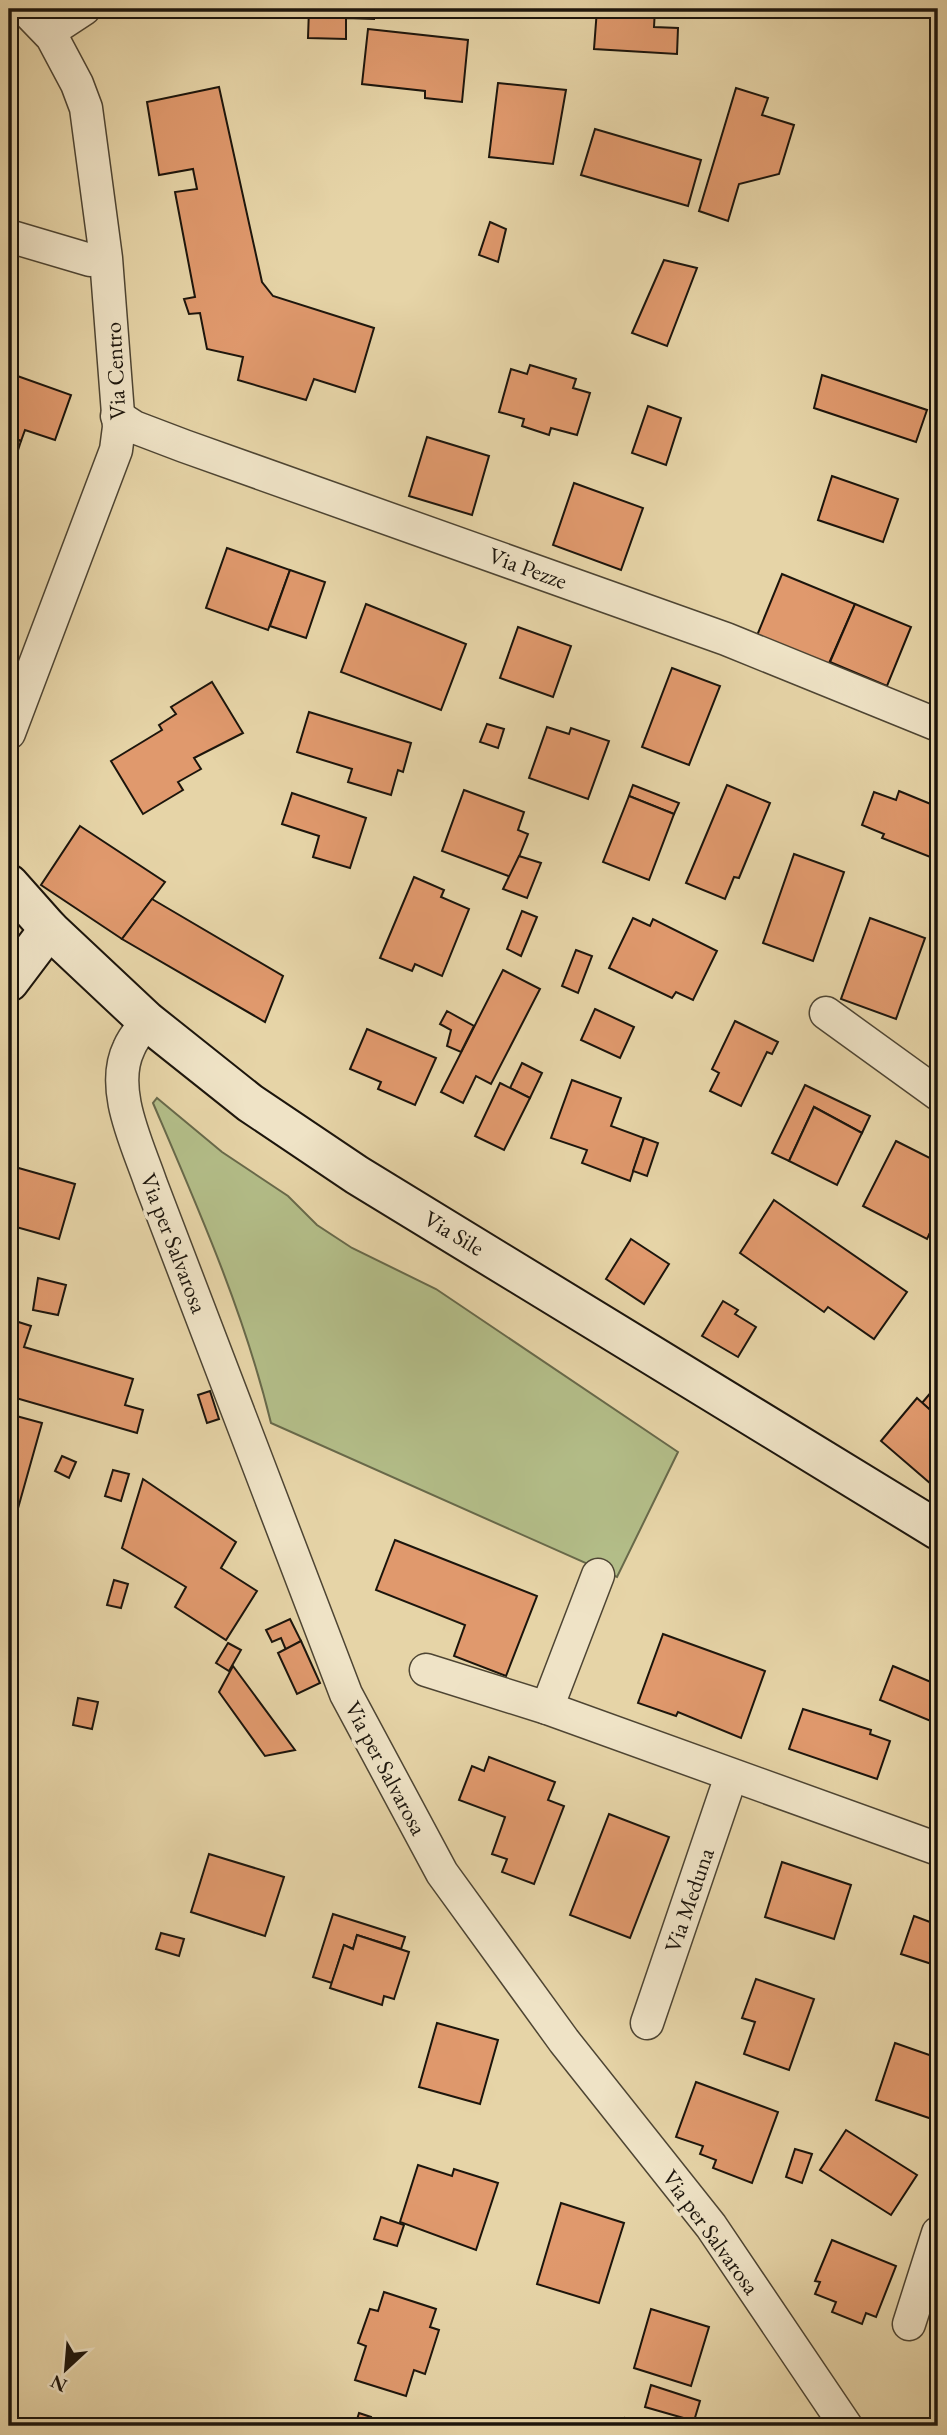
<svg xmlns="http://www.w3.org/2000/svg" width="947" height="2435" viewBox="0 0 947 2435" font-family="'EB Garamond',serif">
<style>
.green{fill:#b3bd88;stroke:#68694a;stroke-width:2}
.building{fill:#e0996d;stroke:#1c150c;stroke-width:2}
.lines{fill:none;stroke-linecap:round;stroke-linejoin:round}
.street-casing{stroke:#4e4533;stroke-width:35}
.secondary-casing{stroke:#1c150c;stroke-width:42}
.street{stroke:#efe3c6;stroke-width:32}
.secondary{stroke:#efe3c6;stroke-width:38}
.labels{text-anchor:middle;stroke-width:7;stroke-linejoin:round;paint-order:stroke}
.street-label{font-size:23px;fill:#1c150c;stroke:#efe3c6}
</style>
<rect width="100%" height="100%" fill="#e6d4a7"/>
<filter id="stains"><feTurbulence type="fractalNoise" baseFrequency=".00286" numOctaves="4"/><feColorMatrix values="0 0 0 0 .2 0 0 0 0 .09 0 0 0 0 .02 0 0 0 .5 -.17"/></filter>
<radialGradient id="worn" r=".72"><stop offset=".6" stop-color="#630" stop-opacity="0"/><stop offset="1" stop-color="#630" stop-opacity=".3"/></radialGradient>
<path class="green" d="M157,1098L222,1152L288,1196L317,1225L352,1248L436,1289L678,1452L617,1577L271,1423C244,1312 198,1208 153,1103Z"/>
<g class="building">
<path d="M309,9H374V19L346,18V39L308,38Z"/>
<path d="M597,9H655L654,27L678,28L677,54L594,49Z"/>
<path d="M368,29L468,40L462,102L425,98V91L362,84Z"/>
<path d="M498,83L566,90L553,164L489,157Z"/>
<path d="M219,87L262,282L273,296L374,328L355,392L314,379L306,400L238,380L243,357L207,349L200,313L189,314L184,299L195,297L175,192L197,189L193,169L159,175L147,102Z"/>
<path d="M736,88L768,98L762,115L794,125L779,174L739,184L728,221L699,211Z"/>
<path d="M595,129L701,160L688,206L581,175Z"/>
<path d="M490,222L506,229L498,262L479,255Z"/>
<path d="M664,260L697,268L667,346L632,333Z"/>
<path d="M530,365L576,379L573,388L590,393L577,435L551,428L549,435L522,426L524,419L499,412L511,369L527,374Z"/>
<path d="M9,373L71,395L55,440L25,430L21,441L9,437Z"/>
<path d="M822,375L927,410L916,442L814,408Z"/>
<path d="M648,406L681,418L666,465L632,453Z"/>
<path d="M9,437L21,441L9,478Z"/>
<path d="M427,437L489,456L472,515L409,496Z"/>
<path d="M832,476L898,499L883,542L818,520Z"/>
<path d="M574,483L643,508L621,570L553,545Z"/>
<path d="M9,504L12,511L10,528H9Z"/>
<path d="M227,548L290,570L268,630L206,608Z"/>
<path d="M290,570L325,582L306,638L270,626Z"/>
<path d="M782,574L855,604L827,668L756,638Z"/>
<path d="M366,604L466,644L441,710L341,672Z"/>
<path d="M855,604L911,627L887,686L830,662Z"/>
<path d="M518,627L571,646L553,697L500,678Z"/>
<path d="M672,668L720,686L689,765L642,747Z"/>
<path d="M212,682L243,733L194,758L201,769L178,782L183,790L143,814L111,761L162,730L159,725L176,714L171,707Z"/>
<path d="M309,712L411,743L403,772L398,770L391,795L348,782L352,769L297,752Z"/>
<path d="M487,724L504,729L498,748L480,742Z"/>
<path d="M547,727L569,734L571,728L609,741L588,799L529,778Z"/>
<path d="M633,785L679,803L674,814L629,796Z"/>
<path d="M727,785L770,803L739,878L734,877L725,899L686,883Z"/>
<path d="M464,790L524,812L518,830L528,834L511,877L442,851Z"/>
<path d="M899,791L938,807V860L882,838L884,834L862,825L874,792L896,800Z"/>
<path d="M292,793L366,818L350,868L313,857L319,836L282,824Z"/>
<path d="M629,796L674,814L649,880L603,862Z"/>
<path d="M80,826L165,882L122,939L41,885Z"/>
<path d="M794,854L844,872L813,961L763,943Z"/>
<path d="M519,856L541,863L527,898L503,889Z"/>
<path d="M414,877L444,890L441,897L469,909L442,976L415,964L412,971L380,958Z"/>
<path d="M152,899L283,976L265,1022L122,939Z"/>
<path d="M522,911L537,917L521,956L507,949Z"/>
<path d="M633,918L650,926L653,919L717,951L693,1000L676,992L672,998L609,968Z"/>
<path d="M870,918L925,938L896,1019L841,999Z"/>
<path d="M576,950L592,956L578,993L562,986Z"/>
<path d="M503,970L540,989L491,1084L476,1076L463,1103L441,1092Z"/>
<path d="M595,1009L634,1027L620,1058L581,1040Z"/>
<path d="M447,1011L474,1026L461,1052L447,1046L451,1030L440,1024Z"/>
<path d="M735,1021L778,1042L772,1054L767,1052L741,1106L710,1091L719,1073L712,1069Z"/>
<path d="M367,1029L436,1058L415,1105L378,1089L381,1082L350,1069Z"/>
<path d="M522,1063L542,1073L530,1098L510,1088Z"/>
<path d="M572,1080L621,1098L611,1126L644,1138L630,1181L582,1163L587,1150L551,1138Z"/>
<path d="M500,1083L530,1098L504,1150L475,1136Z"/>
<path d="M805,1085L870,1116L862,1133L814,1107L789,1161L772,1153Z"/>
<path d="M814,1107L862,1133L837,1185L789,1161Z"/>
<path d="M644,1138L658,1143L647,1176L633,1171Z"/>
<path d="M896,1141L938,1162V1217L927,1239L863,1206Z"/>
<path d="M15,1167L75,1184L59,1239L9,1225V1187Z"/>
<path d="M774,1200L907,1292L874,1339L828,1307L824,1312L740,1253Z"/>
<path d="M938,1217V1240L929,1235Z"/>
<path d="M631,1239L669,1264L644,1304L606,1279Z"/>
<path d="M38,1278L66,1285L58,1315L33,1310Z"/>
<path d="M723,1301L738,1310L735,1314L756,1327L738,1357L702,1336Z"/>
<path d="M9,1319L31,1326L24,1347L133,1379L125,1405L143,1410L137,1433L9,1396Z"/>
<path d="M938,1384V1417L922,1403Z"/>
<path d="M210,1391L219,1419L207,1423L198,1395Z"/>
<path d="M917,1398L938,1417V1490L881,1441Z"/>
<path d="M9,1414L42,1423L15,1519L9,1517V1477L14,1458L9,1457Z"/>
<path d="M62,1456L76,1462L69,1478L55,1471Z"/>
<path d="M113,1470L129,1474L121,1501L105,1496Z"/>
<path d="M143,1479L236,1542L221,1568L257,1591L226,1640L175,1607L186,1587L122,1548Z"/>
<path d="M9,1517L15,1519L9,1542Z"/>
<path d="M395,1540L537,1596L506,1676L454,1656L465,1625L376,1590Z"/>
<path d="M114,1580L128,1584L121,1608L107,1605Z"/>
<path d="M290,1619L301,1641L286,1650L281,1638L272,1642L266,1630Z"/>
<path d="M663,1634L765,1671L741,1738L678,1712L676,1716L638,1703Z"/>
<path d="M301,1641L320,1683L297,1694L278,1653Z"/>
<path d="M228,1643L241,1650L229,1671L216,1663Z"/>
<path d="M233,1666L295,1750L265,1756L219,1692Z"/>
<path d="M893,1666L938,1685V1724L880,1700Z"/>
<path d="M78,1698L98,1702L92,1729L73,1725Z"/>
<path d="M803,1709L871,1730L870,1734L890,1741L877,1779L789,1749Z"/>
<path d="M489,1757L555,1782L548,1800L564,1806L534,1884L502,1872L507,1859L492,1854L505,1817L459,1800L472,1766L484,1771Z"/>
<path d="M609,1814L669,1837L630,1938L570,1915Z"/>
<path d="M209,1854L284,1877L265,1936L191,1912Z"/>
<path d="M782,1862L851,1885L834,1939L765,1917Z"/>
<path d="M333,1914L405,1937L401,1949L357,1935L353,1949L344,1945L332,1983L313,1977Z"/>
<path d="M914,1916L938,1925V1966L901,1954Z"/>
<path d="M161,1933L184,1939L179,1956L156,1949Z"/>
<path d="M357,1935L409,1952L394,1999L384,1996L382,2005L330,1988L344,1945L353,1949Z"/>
<path d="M756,1979L814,1999L789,2070L744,2054L755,2022L742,2018Z"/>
<path d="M437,2023L498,2040L480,2104L419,2087Z"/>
<path d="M895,2043L938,2058V2121L876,2100Z"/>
<path d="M696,2082L778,2112L752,2183L713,2168L716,2160L700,2154L703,2146L676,2137Z"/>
<path d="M846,2130L917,2175L891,2215L820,2170Z"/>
<path d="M795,2149L812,2154L802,2183L786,2177Z"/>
<path d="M418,2165L452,2176L454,2169L498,2183L476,2250L400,2222Z"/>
<path d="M561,2203L624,2223L599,2303L537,2284Z"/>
<path d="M381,2217L404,2225L397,2246L374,2239Z"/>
<path d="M832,2240L896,2266L876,2317L866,2313L862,2324L832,2312L836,2302L815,2294L820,2282L815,2281Z"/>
<path d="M384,2292L436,2309L430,2327L439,2330L425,2374L414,2370L406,2396L355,2380L366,2346L358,2343L370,2309L378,2311Z"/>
<path d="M651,2309L709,2327L691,2386L634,2368Z"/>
<path d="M651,2385L700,2401L694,2421L645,2407Z"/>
<path d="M938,2407V2426H930Z"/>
<path d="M359,2413L371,2417L369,2426H355Z"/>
<path d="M625,2418L642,2423L641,2426H622Z"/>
</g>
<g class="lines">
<g class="street-casing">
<g id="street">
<path d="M49,32L84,9"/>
<path d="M9,236L90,260"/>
<path d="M117,416L134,427L184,446L726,639L938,725"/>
<path d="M9,733L116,450L119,427L106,258L86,108L77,84L52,37L25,9"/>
<path d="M826,1013L938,1094"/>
<path d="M147,1021C141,1029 133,1038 129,1048C109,1089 138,1145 151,1184L346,1694L442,1873L564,2041L711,2226L846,2426"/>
<path d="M426,1670L547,1708L938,1849"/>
<path d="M547,1708L598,1575"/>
<path d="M647,2023L731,1776"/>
<path d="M909,2324L938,2233"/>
</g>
</g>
<g class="secondary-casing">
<g id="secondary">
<path d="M9,884L49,929L147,1021L250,1103L357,1175L938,1530"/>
<path d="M9,982L49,929"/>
</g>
</g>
<use href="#street" class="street"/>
<use href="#secondary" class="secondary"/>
</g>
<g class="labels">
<g class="street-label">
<text transform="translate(115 371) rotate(-93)" y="8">Via Centro</text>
<text transform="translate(528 568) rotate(20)" y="8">Via Pezze</text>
<text transform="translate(454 1233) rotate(31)" y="8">Via Sile</text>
<text transform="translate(174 1243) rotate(69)" y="8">Via per Salvarosa</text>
<text transform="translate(386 1768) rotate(62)" y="8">Via per Salvarosa</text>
<text transform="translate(689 1900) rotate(-71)" y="8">Via Meduna</text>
<text transform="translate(711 2232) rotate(54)" y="8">Via per Salvarosa</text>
</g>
</g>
<rect width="947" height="2435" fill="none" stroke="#e6d4a7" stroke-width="35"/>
<rect x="10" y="10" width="926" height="2414" fill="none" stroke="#1c150c" stroke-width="3.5"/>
<rect x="18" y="18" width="912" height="2400" fill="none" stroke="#1c150c" stroke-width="2"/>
<g transform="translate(66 2369) rotate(206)" stroke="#efe3c6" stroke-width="5" paint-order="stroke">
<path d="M0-5L12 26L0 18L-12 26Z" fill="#1c150c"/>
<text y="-10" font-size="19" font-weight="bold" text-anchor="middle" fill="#1c150c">N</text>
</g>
<rect width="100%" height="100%" filter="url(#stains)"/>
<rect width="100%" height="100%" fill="url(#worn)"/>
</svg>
